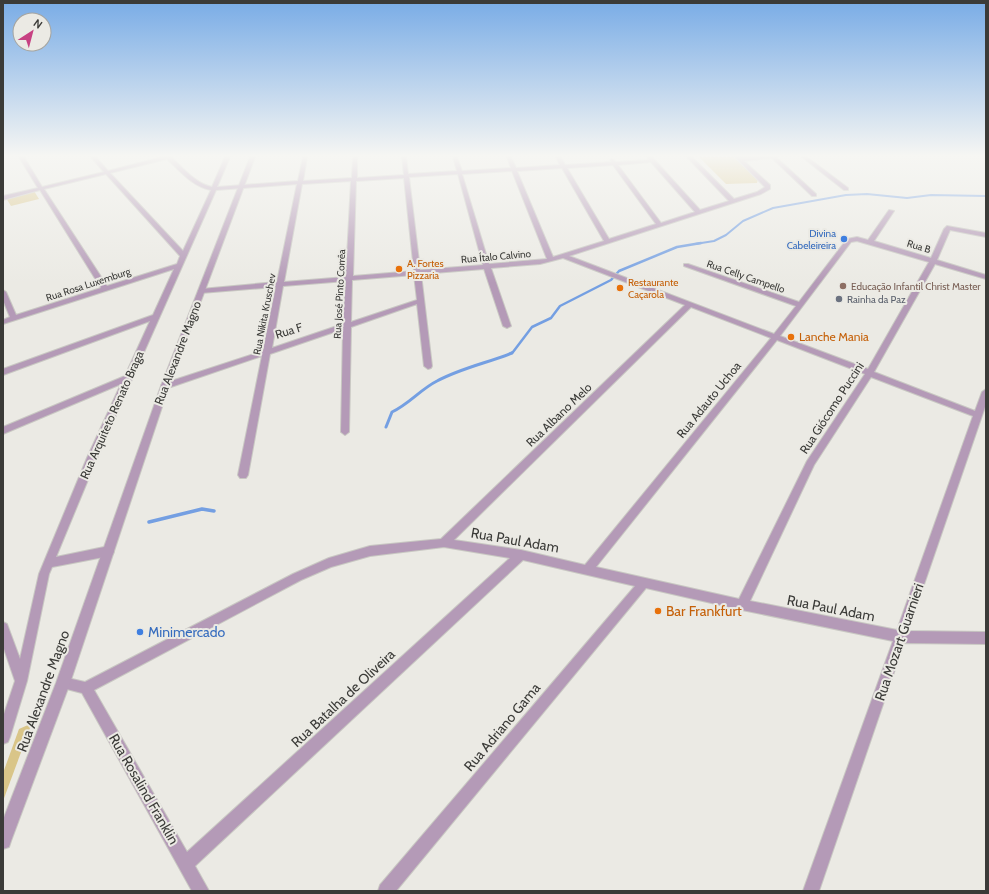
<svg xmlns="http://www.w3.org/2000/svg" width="989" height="894" viewBox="0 0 989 894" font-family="Cabin,sans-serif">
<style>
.green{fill:#d9c588}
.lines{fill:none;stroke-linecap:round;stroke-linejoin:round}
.stream-far3{stroke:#749fe2;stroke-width:2}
.stream-far2{stroke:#749fe2;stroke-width:2.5}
.stream-far1{stroke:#749fe2;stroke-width:3}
.stream{stroke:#749fe2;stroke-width:3.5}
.minor-casing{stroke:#c8c7c2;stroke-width:2}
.tertiary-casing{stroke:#c8c7c2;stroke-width:2}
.minor{fill:#b49ab7;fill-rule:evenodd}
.tertiary{fill:#b49ab7;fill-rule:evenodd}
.shop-dot{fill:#3f7fe0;stroke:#ebeae4;stroke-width:1.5}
.food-dot{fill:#e8710a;stroke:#ebeae4;stroke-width:1.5}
.education-dot{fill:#8d6e63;stroke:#ebeae4;stroke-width:1.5}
.worship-dot{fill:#6b7280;stroke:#ebeae4;stroke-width:1.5}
.labels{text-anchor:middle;stroke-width:4;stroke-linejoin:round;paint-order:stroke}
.far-shop-label{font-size:10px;fill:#366cbe;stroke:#ebeae4;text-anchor:end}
.far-street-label{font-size:10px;fill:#3b3b38;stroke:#ebeae4}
.far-food-label{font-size:10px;fill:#c56008;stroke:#ebeae4;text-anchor:start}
.far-education-label{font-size:10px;fill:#785e54;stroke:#ebeae4;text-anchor:start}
.far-worship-label{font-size:10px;fill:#5b616d;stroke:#ebeae4;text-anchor:start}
.street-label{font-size:12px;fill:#3b3b38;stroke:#ebeae4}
.food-label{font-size:12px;fill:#c56008;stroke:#ebeae4;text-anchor:start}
.near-street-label{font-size:14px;fill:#3b3b38;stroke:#ebeae4}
.near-food-label{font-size:14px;fill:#c56008;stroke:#ebeae4;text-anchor:start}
.near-shop-label{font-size:14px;fill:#366cbe;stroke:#ebeae4;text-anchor:start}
</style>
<rect width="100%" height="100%" fill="#ebeae4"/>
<g class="green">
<path d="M699,157H733L758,179L757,183L726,184Z"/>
<path d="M34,191L39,199L11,206L6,198Z"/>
<path d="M28,725L30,728L3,801V773L19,729Z"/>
</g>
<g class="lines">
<path class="stream-far3" d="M695,244L714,241L726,235L743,221L773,208L846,195L867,194L907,198L931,195L986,196"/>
<path class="stream-far2" d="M509,354L513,352L532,327L551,318L560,306L611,280L619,271L677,247L701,243"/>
<path class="stream-far1" d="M386,427L392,412C409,404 421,389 437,381C461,368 487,363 512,353"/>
<path class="stream" d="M149,522L202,509L214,511"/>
<g class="minor-casing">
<g id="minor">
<path d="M19,157H24L42,187L104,172L91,157H96L108,171L162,157H171C183,168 196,184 212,187L225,157H230L217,187L298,181L303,157H307L303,181L352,178L353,157H357V178L404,175L402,157H406L408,174L457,171L453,157H457L462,171L511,168L507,157H511L516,168L560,165L556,157H561L565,165L611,162L610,160L612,159L616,162L649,160L647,157H652L700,210L729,201L687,157H692L734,199L757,192L765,187L735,157H776L816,194V196H812L772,158L744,161L770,185V189L761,194L569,256L774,334L796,306L684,266V264H688L799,302L847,239L857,237L868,240L889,210L894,211L874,241L931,258L944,229L947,226L986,233V237L950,230L937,260L986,275V279L935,264L874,372L975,411L982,392L986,389V404L908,631L986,632V644L904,643L819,891H803L893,641L742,610L646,588L396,891H378L380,885L635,586L523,560L195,866L209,891H192L82,693L59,687L57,683L59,679L63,677L85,682L293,574L329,558L370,546L441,539L685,305L563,258L540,264L491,268L511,326L507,328L503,326L484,269L421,274L432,366L431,368L428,369L424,366L417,304L351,327L349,432L345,435L341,432L343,329L270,354L248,475L246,478H240L238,475L262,356L168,388H162L161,386L162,384L263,351L276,287L201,293L198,291L201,289L277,282L297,184L216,190L97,458L56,557L109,546L113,548L114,551L113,554L109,556L52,567L49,574L27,681L10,737L8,742L3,744V717L15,681L3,646V622L7,624L20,659L39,574L87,458L121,384L3,434V427L125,376L150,321L3,375V369L153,315L174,269L3,324V320L10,317L3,300V290L6,292L16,315L101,288L40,190L3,200V196L38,188ZM167,159C180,171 193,187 211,190L183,251L110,173ZM651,162L695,212L661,223L618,165ZM613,165L656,224L609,239L567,168ZM562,168L604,241L553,257L517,171ZM512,171L547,259L489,264L462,174ZM106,174L180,256L177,264L107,286L44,189ZM458,174L483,265L420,270L409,177ZM404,178L414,271L353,276L356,181ZM351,181L346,277L284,282L302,184ZM857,241L929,262L868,369L780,336L851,242ZM414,275L417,300L351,322L352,280ZM346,281L343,324L272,348L283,286ZM691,307L771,338L585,565L521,550L454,540ZM777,340L865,374L807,461L739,599L596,567ZM871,377L973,416L897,630L750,601L814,465ZM444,547L510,558L187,852L94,690L301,580L331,567L370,556Z"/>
<path d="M802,157H807L848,188V190H844Z"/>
</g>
</g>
<g class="tertiary-casing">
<path id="tertiary" d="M250,157H255L169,386L70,683L11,841L9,847L3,849V820L56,683L161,386Z"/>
</g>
<use href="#minor" class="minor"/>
<use href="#tertiary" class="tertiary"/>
</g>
<linearGradient id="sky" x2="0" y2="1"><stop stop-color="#79ace6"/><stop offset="0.55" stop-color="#f6f6f3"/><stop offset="1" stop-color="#f6f6f3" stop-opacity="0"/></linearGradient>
<rect width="989" height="283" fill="url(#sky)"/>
<g class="shop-dot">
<circle cx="844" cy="239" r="4"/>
<circle cx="140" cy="632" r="4"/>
</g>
<g class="food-dot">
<circle cx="399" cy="269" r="4"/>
<circle cx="620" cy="288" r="4"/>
<circle cx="791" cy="337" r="4"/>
<circle cx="658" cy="611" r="4"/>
</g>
<circle class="education-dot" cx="843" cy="286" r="4"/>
<circle class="worship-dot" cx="839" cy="299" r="4"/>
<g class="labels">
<g class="far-shop-label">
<text x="836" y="237">Divina<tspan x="836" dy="12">Cabeleireira</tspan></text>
</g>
<g class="far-street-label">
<text transform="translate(919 246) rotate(17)" y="4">Rua B</text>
<text transform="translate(496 256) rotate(-5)" y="4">Rua Ítalo Calvino</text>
<text transform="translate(746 276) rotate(19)" y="4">Rua Celly Campello</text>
<text transform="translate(88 284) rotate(-18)" y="4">Rua Rosa Luxemburg</text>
<text transform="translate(339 294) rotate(-87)" y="4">Rua José Pinto Corrêa</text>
<text transform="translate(264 314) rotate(-79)" y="4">Rua Nikita Kruschev</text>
</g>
<g class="far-food-label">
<text x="407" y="267">A. Fortes<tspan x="407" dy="12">Pizzaria</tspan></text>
<text x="628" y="286">Restaurante<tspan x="628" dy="12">Caçarola</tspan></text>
</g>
<g class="far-education-label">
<text x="851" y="290">Educação Infantil Christ Master</text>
</g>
<g class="far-worship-label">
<text x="847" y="303">Rainha da Paz</text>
</g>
<g class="street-label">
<text transform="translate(289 331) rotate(-17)" y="4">Rua F</text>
<text transform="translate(178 353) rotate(-69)" y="4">Rua Alexandre Magno</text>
<text transform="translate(709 400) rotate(-51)" y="4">Rua Adauto Uchoa</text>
<text transform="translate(832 408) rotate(-57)" y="4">Rua Giócomo Puccini</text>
<text transform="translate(112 415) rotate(-66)" y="4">Rua Arquiteto Renato Braga</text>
<text transform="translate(559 415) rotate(-44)" y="4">Rua Albano Melo</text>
</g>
<g class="food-label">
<text x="799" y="341">Lanche Mania</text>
</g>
<g class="near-street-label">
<text transform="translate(515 540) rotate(10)" y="5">Rua Paul Adam</text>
<text transform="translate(831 608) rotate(11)" y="5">Rua Paul Adam</text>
<text transform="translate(899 642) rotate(-71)" y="5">Rua Mozart Guarnieri</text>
<text transform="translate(43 691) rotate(-70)" y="5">Rua Alexandre Magno</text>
<text transform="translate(343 698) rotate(-43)" y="5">Rua Batalha de Oliveira</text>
<text transform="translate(502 727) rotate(-50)" y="5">Rua Adriano Gama</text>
<text transform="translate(144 789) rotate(60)" y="5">Rua Rosalind Franklin</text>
</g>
<g class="near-food-label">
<text x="666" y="616">Bar Frankfurt</text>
</g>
<g class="near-shop-label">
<text x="148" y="637">Minimercado</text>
</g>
</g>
<rect width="989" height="894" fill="none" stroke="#3b3b38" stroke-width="8"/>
<g transform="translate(32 32) rotate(36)"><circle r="19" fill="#ebeae4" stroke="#a5a49f"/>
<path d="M0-3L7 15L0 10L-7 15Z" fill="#c74182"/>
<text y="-6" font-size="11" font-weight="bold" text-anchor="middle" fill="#3b3b38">N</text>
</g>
</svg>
